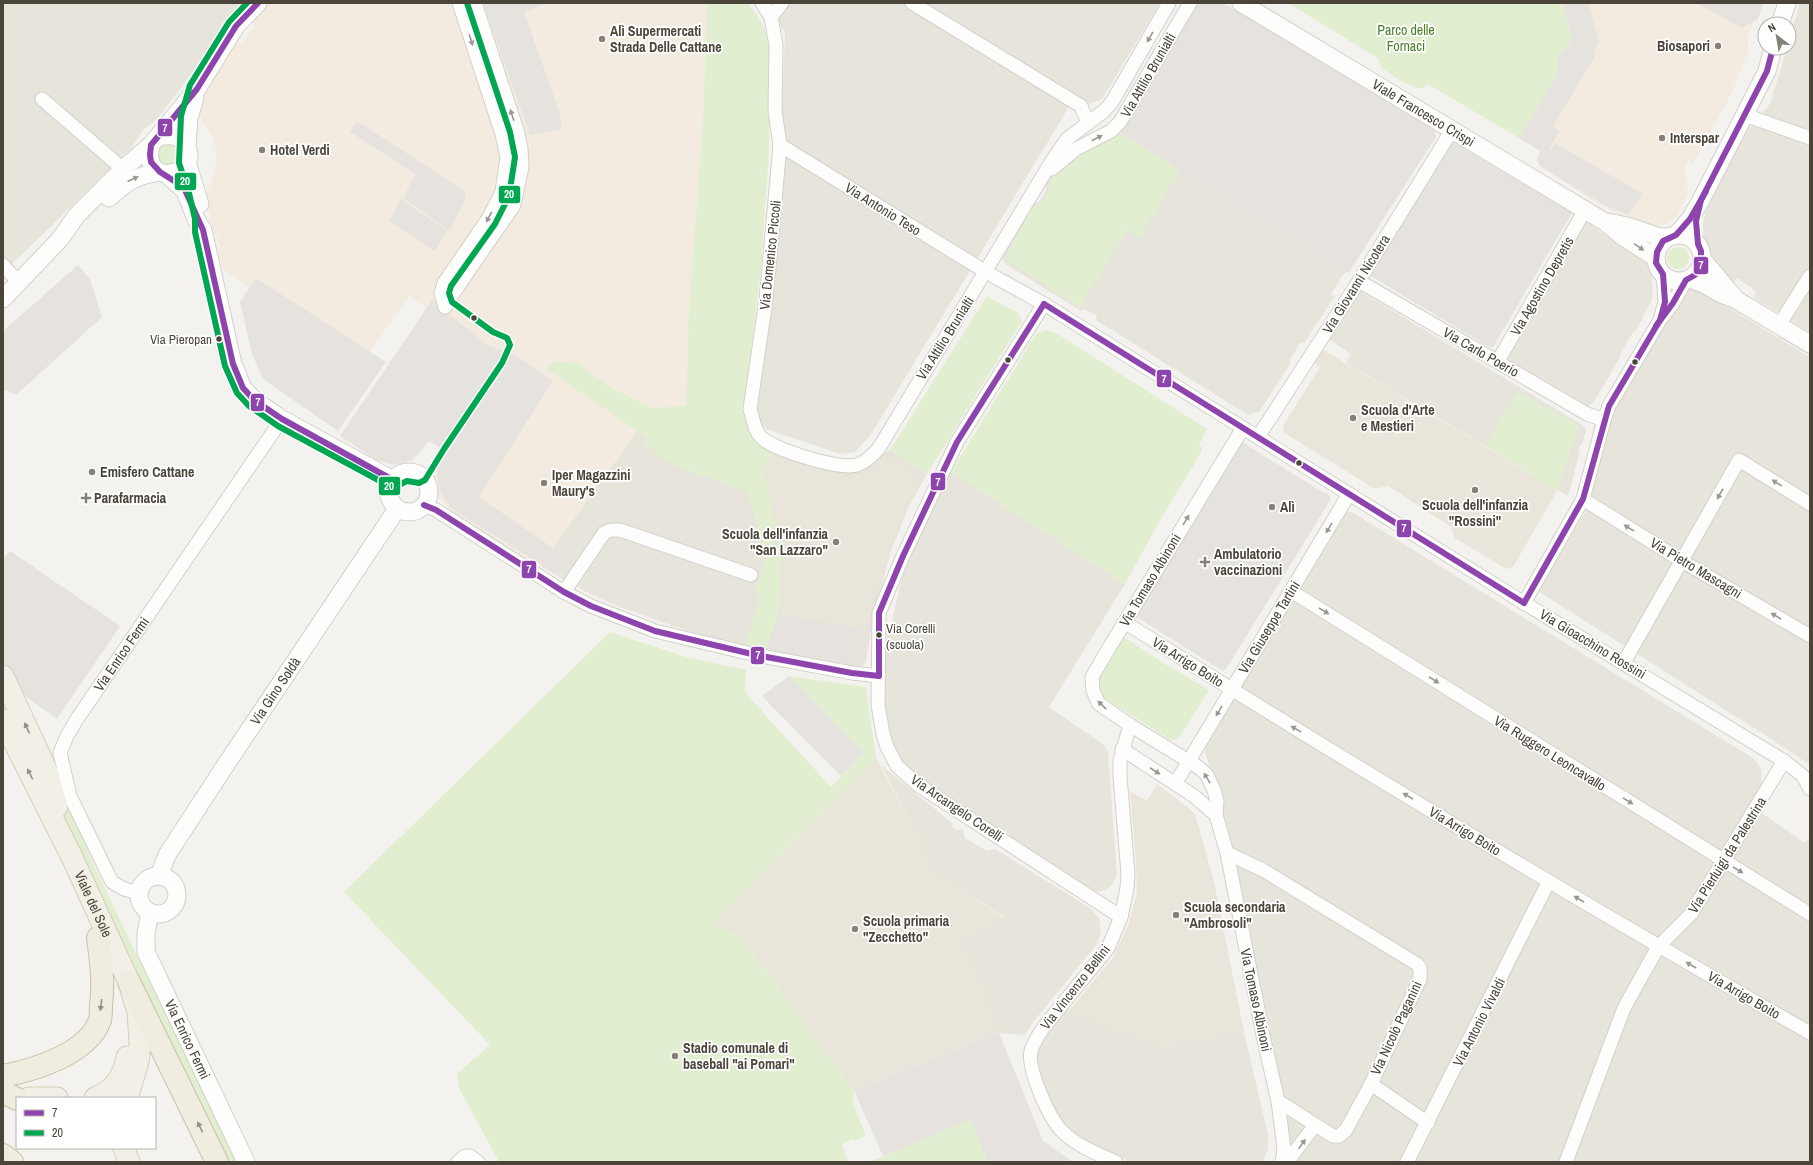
<svg xmlns="http://www.w3.org/2000/svg" width="1813" height="1165" viewBox="0 0 1813 1165" font-family="'Archivo Narrow',sans-serif">
<style>
.residential{fill:#e7e4dc}
.commercial{fill:#f3ebdf}
.industrial{fill:#e6e2de}
.education{fill:#eae5da}
.green{fill:#e1eecf}
.parking{fill:#e6e3df}
.lines{fill:none;stroke-linecap:round;stroke-linejoin:round}
.minor-casing{stroke:#d2d0cb;stroke-width:15}
.tertiary-casing{stroke:#d2d0cb;stroke-width:19}
.primary-casing{stroke:#d6cebb;stroke-width:23}
.trunk-casing{stroke:#ccbfa9;stroke-width:24}
.minor{stroke:#fdfdfc;stroke-width:13}
.tertiary{stroke:#fdfdfc;stroke-width:17}
.primary{stroke:#f2efe6;stroke-width:21}
.trunk{stroke:#f0ece0;stroke-width:22}
.bus-1-casing{stroke:#fff;stroke-width:9}
.bus-2-casing{stroke:#fff;stroke-width:9}
.bus-1{stroke:#8e44ad;stroke-width:6}
.bus-2{stroke:#00a651;stroke-width:6}
.oneway{fill:#9b9791}
.oneway2{fill:#969187}
.oneway3{fill:#959084}
.poi-dot{fill:#868178;stroke:#fff;stroke-width:1.5}
.bus-dot{fill:#4b4439;stroke:#fff;stroke-width:1.5}
.labels{text-anchor:middle;stroke-width:3.5;stroke-linejoin:round;paint-order:stroke}
.bus-label{font-size:13px;fill:#4b4439;stroke:#fff;text-anchor:end}
.park-label{font-size:14px;fill:#4a7f2a;stroke:#fff}
.poi-label{font-size:14px;font-weight:bold;fill:#4b4439;stroke:#fff;text-anchor:start}
.street-label{font-size:14px;fill:#4b4439;stroke:#fff}
.line-badge{stroke:#fff;stroke-width:1.5}
.badge-label{font-size:11px;text-anchor:middle;font-weight:bold;fill:#fff}
</style>
<rect width="100%" height="100%" fill="#f4f2ee"/>
<g class="residential">
<path d="M3,3H245L157,119L144,129L131,148L3,273Z"/>
<path d="M765,3H1160L1102,99L1090,104L1076,95L870,436L855,452L840,454L766,429L757,419L755,410L780,169L785,32Z"/>
<path d="M1800,3H1810V332L1754,298L1756,291L1737,278L1734,282L1721,271L1712,259L1703,236V222L1711,197L1747,131L1770,104L1787,48H1789V40Z"/>
<path d="M1119,132L1345,272L1331,294L1335,296L1304,343H1300L1289,361L1291,362L1260,411L1248,415L1096,320L1097,316L1085,309L1081,311L1005,264L1001,251L1029,205L1039,202L1046,191L1045,180L1052,169Z"/>
<path d="M1583,220L1637,256L1644,255L1651,274L1653,291L1652,300L1635,332H1633L1620,354L1621,356L1593,403L1588,406L1503,356Z"/>
<path d="M1685,282L1725,303L1726,306L1810,357V765L1768,737L1538,591L1589,506L1612,411Z"/>
<path d="M1360,291L1584,426L1586,429L1582,445H1580L1578,450L1580,451L1579,455L1568,496L1346,363L1351,354L1326,337Z"/>
<path d="M637,431L647,438L644,444L776,446L859,464L890,450L927,474L909,506L891,551L873,619L866,661L861,667L747,646L688,631L617,606L588,593L540,566Z"/>
<path d="M951,472L1125,584L1049,707L1104,745L1108,752L1117,875L1111,886L1105,890L1096,892L1088,888L1008,838L1010,834L1002,830L1000,833L966,812L964,806L939,790L933,791L899,765L889,741L881,681L887,634L891,635L893,627L891,626L906,559L934,500Z"/>
<path d="M1350,511L1748,755L1756,761L1761,769L1763,814L1805,843L1810,837V1162H1287L1235,875L1233,846L1204,748L1237,687L1292,604L1298,586L1346,512Z"/>
<path d="M881,765L953,824L952,827L958,830L963,829L965,838L987,851L995,849L1090,908L1099,918L1101,933L1096,945L1034,1021L1025,1035L999,1033L991,1010L961,940L1006,918L932,871L922,844Z"/>
<path d="M1064,1009L1164,1048L1244,1032L1268,1135V1149L1263,1162H1130L1091,1144L1074,1134L1059,1120L1053,1112L1032,1056Z"/>
</g>
<g class="commercial">
<path d="M266,3H707L703,118L694,241L686,406L651,408L610,387L579,364L554,361L548,369L637,431L540,566L481,534L450,512L437,495L434,485L433,477L500,366L475,342L409,296L362,363L222,269L218,249L220,248L217,234H214L206,197L216,165V152L211,133L198,115L204,92L218,68L236,44L243,43L253,27L254,18Z"/>
<path d="M1562,3H1760L1748,37V52L1731,95L1703,146L1692,164L1690,158L1684,167L1688,194L1677,217L1666,224L1657,226L1623,216L1595,202L1540,166L1537,160L1540,151L1519,138L1572,38Z"/>
</g>
<g class="industrial">
<path d="M1193,3H1223L1434,130L1436,137L1349,272H1345L1119,132Z"/>
<path d="M1453,142L1572,213L1493,347H1489L1369,275L1443,145Z"/>
<path d="M1244,443L1247,444L1246,447L1323,495L1326,492L1331,499L1226,669L1223,671L1135,616L1238,445Z"/>
</g>
<g class="education">
<path d="M1320,348L1557,490L1549,505L1513,567L1506,569L1455,538L1451,527L1390,487L1387,486L1375,489L1283,432V426L1320,367L1316,364L1314,358Z"/>
<path d="M773,450L828,467L882,454L920,478L895,532L878,583L867,630L778,614L782,554L764,473Z"/>
<path d="M876,758L922,844L932,871L1006,919L961,940L991,1010L999,1033L854,1091L740,935L713,924Z"/>
<path d="M1157,784L1190,809L1194,813L1199,828L1214,882L1244,1032L1164,1048L1069,1011L1112,959L1128,926L1137,893L1136,861L1130,791L1147,801Z"/>
</g>
<g class="green">
<path d="M707,3H747L759,18L767,35L771,52V67L769,152L761,268L744,409C746,435 753,436 773,450L764,473L782,554L778,614L766,651L745,646L759,599L756,593L763,566V546L747,492L673,465L644,444L647,438L547,369L554,361L579,364L610,387L651,408L686,406L689,310L703,118Z"/>
<path d="M1288,3H1562L1572,38C1567,54 1552,52 1559,72L1519,138L1428,84L1422,89C1407,87 1393,75 1381,68L1379,59Z"/>
<path d="M1119,132L1180,171L1139,238L1127,230L1080,307L1011,263L1008,259V253L1031,209L1041,203L1050,189L1049,183L1063,163Z"/>
<circle cx="169" cy="154" r="11"/>
<circle cx="1678" cy="258" r="11"/>
<path d="M987,296L1018,313L1022,321L927,474L890,450Z"/>
<path d="M1046,330L1059,335L1207,429L1199,444L1201,446L1202,451L1159,522L1125,584L951,472L1036,334Z"/>
<path d="M1517,393L1579,425L1557,490L1485,446Z"/>
<path d="M610,632L686,657L746,670L745,688L747,695L831,787L864,753L789,676L866,687L876,758L713,924L740,935L854,1091L853,1103L866,1136L854,1141L852,1139L842,1144L848,1162H499L459,1088L457,1074L490,1045L344,892Z"/>
<path d="M1124,637L1163,663L1209,690L1178,739L1172,740L1168,738L1102,697L1098,679Z"/>
<path d="M44,750L57,760L62,791L96,870L236,1162H218L92,898L51,780Z"/>
<path d="M970,1120L988,1162H869L883,1156Z"/>
</g>
<g class="parking">
<path d="M483,3H548L524,12L559,111L562,129L530,135Z"/>
<path d="M1562,3H1588L1599,42L1594,51L1595,56L1553,126L1560,131L1549,149H1551L1555,143L1643,194L1628,215L1604,205L1540,166L1537,160L1540,151L1519,138L1559,72L1557,65L1558,57L1570,43L1572,38Z"/>
<path d="M1701,3H1763L1758,19L1742,28L1700,5Z"/>
<path d="M357,121L466,192L465,200L449,231L403,198L415,174L350,132Z"/>
<path d="M401,199L447,231L435,251L389,221Z"/>
<path d="M78,265L90,279L102,317L16,395L3,389V331Z"/>
<path d="M256,278L386,362L338,431L263,379L252,354L240,302Z"/>
<path d="M432,300L487,345L514,354L553,381L479,497L566,557L555,573L452,509L443,497L439,487L437,468L443,450L437,445L429,441L413,460L394,465L376,460L340,436Z"/>
<path d="M1245,444L1330,497L1310,527L1225,474Z"/>
<path d="M10,551L120,626L57,719L11,686L3,667V558Z"/>
<path d="M778,614L862,629L852,668L766,651Z"/>
<path d="M789,676L864,753L841,776L762,696Z"/>
<path d="M999,1033L1043,1141L1073,1162H988L970,1120L883,1156L854,1091Z"/>
</g>
<g class="lines">
<g class="minor-casing">
<g id="minor">
<path d="M762,3L771,17"/>
<path d="M782,3L771,17L776,45L775,111L780,145L766,300L750,409C753,418 754,430 761,437C773,450 840,470 857,465C866,462 873,455 879,448L1050,164L1067,139L1104,111L1112,102L1169,3"/>
<path d="M912,3L1081,106L1088,123"/>
<path d="M42,99L123,169"/>
<path d="M1745,115L1810,138"/>
<path d="M780,145L986,272L1044,304L1524,603L1784,761L1803,776L1810,789"/>
<path d="M1052,169L1076,149L1111,131L1120,122L1190,3"/>
<path d="M3,265L20,284"/>
<path d="M1359,281L1587,414L1604,420"/>
<path d="M1044,304L957,442L903,556L879,613L878,705L883,734L887,747L897,766L918,785L1121,917"/>
<path d="M445,307L452,295L514,205L522,167L521,148L517,130L475,3"/>
<path d="M445,307L441,293L444,283L488,219L502,192L507,157L502,134L459,3"/>
<path d="M1661,316L1665,302L1663,274"/>
<path d="M1779,325L1810,276"/>
<path d="M1498,361L1585,210"/>
<path d="M1243,428L1109,648L1092,677L1093,691L1099,704L1130,725L1198,767L1207,775L1214,790L1217,801L1216,815L1227,853L1264,1040L1278,1101L1284,1149L1282,1162"/>
<path d="M1258,437L1359,281L1452,130"/>
<path d="M1583,499L1682,561L1810,636"/>
<path d="M424,505L436,510L564,592L591,606L655,631L756,655L852,673L879,676"/>
<path d="M1291,591L1810,914"/>
<path d="M564,592L604,533L611,530H620L751,575"/>
<path d="M1524,603L1583,499L1604,420L1609,406L1660,320L1673,303L1686,280"/>
<path d="M1124,622C1350,764 1578,901 1810,1033"/>
<path d="M1624,662L1739,460L1810,504"/>
<path d="M1122,749L1194,796L1216,815"/>
<path d="M1175,784L1349,494"/>
<path d="M1227,853L1263,870L1417,964L1420,968V979L1371,1084L1346,1130L1339,1136H1333L1278,1101"/>
<path id="s1" d="M139,893L124,889L112,882L70,796L60,753L67,736L77,719L282,419"/>
<path d="M1371,1084L1428,1123"/>
<path d="M458,1162L465,1156H470L478,1162"/>
<path d="M1116,1162C1098,1154 1077,1146 1063,1132C1049,1119 1027,1069 1031,1051C1034,1041 1039,1034 1044,1027L1108,948L1121,917L1127,888L1128,874L1120,776V760L1130,725"/>
<path d="M1287,1162L1315,1125"/>
<path d="M1407,1162L1549,881"/>
<path d="M1566,1162L1624,1008L1658,947L1691,914L1784,761"/>
</g>
</g>
<g class="tertiary-casing">
<g id="tertiary">
<path id="s2" d="M1241,3L1605,222L1622,236L1656,258"/>
<path d="M1780,24L1787,3"/>
<path d="M158,137C168,135 177,134 184,143C207,173 140,192 151,145L197,89L236,26L258,3"/>
<path d="M187,147L189,118L195,98"/>
<path d="M187,162L200,204"/>
<path d="M166,174L185,191L197,221L203,230L233,364L243,388L254,400L282,419L393,480"/>
<path d="M109,198C128,181 134,177 158,172"/>
<path d="M1608,222L1627,226L1660,237H1669"/>
<circle cx="1679" cy="258" r="23"/>
<path d="M1676,235L1690,219L1701,200L1767,71L1773,48"/>
<path d="M1702,259L1734,297"/>
<path d="M1690,279L1704,284L1721,294L1735,299L1810,344"/>
<path d="M3,299L60,239L77,215L123,169L151,145"/>
<circle cx="409" cy="492" r="20"/>
<path id="s3" d="M159,876L167,855L223,769L397,509"/>
<circle cx="158" cy="895" r="19"/>
<path id="s4" d="M150,912L146,933V952L246,1162"/>
</g>
</g>
<g class="primary-casing">
<g id="primary">
<path d="M3,676L46,769L57,807"/>
<path id="s5" d="M3,720L72,857L129,982L138,1012L140,1043L138,1062L127,1098"/>
<path d="M29,1098H57"/>
<path d="M95,1098C113,1091 124,1076 127,1057"/>
<path d="M124,1148L129,1162"/>
</g>
</g>
<g class="trunk-casing">
<g id="trunk">
<path d="M129,982L217,1162"/>
<path d="M3,1076C34,1070 88,1054 100,1020C101,1016 101,1010 101,1005C104,982 101,961 98,938"/>
<path d="M3,1092L17,1099"/>
<path d="M3,1155L12,1162"/>
</g>
</g>
<use href="#minor" class="minor"/>
<use href="#tertiary" class="tertiary"/>
<use href="#primary" class="primary"/>
<use href="#trunk" class="trunk"/>
<g class="bus-1-casing">
<g id="bus-1">
<path d="M258,3L236,26L197,89L151,145L150,155L151,162L160,172L179,184L185,190L203,230L233,364L243,388L254,400L282,419L393,480"/>
<path d="M1044,304L1524,603"/>
<path d="M1656,326L1673,303L1686,280L1695,275L1701,265V251L1698,244L1696,221L1701,200L1706,191"/>
<path d="M424,505L436,510L564,592L591,606L655,631L756,655L852,673L879,676"/>
<path d="M1524,603L1583,499L1609,406L1660,320L1665,302L1663,274L1656,263L1657,252L1663,241L1676,235L1690,219L1701,200L1767,71L1773,48"/>
<path d="M879,676V613L903,556L957,442L1044,304"/>
</g>
</g>
<g class="bus-2-casing">
<path id="bus-2" d="M247,3L229,22L190,85L181,116L179,163L189,193L195,219V232L225,366L237,393L249,406L278,426L393,488L407,481L419,483L425,480L444,449L502,363L510,345L507,338L493,332L452,302L449,293L451,286L495,224L509,196L515,157L510,132L467,3"/>
</g>
<use href="#bus-1" class="bus-1"/>
<use href="#bus-2" class="bus-2"/>
</g>
<defs><path id="oneway-solid" d="M-6-.8H1V-3.2L6.5 0L1 3.2V.8H-6Z"/></defs>
<g class="oneway">
<use href="#oneway-solid" transform="translate(1150 37) rotate(120)"/>
<use href="#oneway-solid" transform="translate(471 40) rotate(72)"/>
<use href="#oneway-solid" transform="translate(512 115) rotate(-108)"/>
<use href="#oneway-solid" transform="translate(1097 138) rotate(-27)"/>
<use href="#oneway-solid" transform="translate(133 179) rotate(-25)"/>
<use href="#oneway-solid" transform="translate(489 217) rotate(119)"/>
<use href="#oneway-solid" transform="translate(1639 247) rotate(34)"/>
<use href="#oneway-solid" transform="translate(1777 483) rotate(-148)"/>
<use href="#oneway-solid" transform="translate(1720 494) rotate(119)"/>
<use href="#oneway-solid" transform="translate(1186 520) rotate(-59)"/>
<use href="#oneway-solid" transform="translate(1329 528) rotate(121)"/>
<use href="#oneway-solid" transform="translate(1629 528) rotate(-148)"/>
<use href="#oneway-solid" transform="translate(1324 611) rotate(32)"/>
<use href="#oneway-solid" transform="translate(1776 616) rotate(-149)"/>
<use href="#oneway-solid" transform="translate(1434 680) rotate(32)"/>
<use href="#oneway-solid" transform="translate(1102 705) rotate(-136)"/>
<use href="#oneway-solid" transform="translate(1219 711) rotate(121)"/>
<use href="#oneway-solid" transform="translate(1296 729) rotate(-149)"/>
<use href="#oneway-solid" transform="translate(1155 771) rotate(33)"/>
<use href="#oneway-solid" transform="translate(1207 778) rotate(-121)"/>
<use href="#oneway-solid" transform="translate(1408 796) rotate(-149)"/>
<use href="#oneway-solid" transform="translate(1628 801) rotate(32)"/>
<use href="#oneway-solid" transform="translate(1738 870) rotate(31)"/>
<use href="#oneway-solid" transform="translate(1579 899) rotate(-149)"/>
<use href="#oneway-solid" transform="translate(1691 965) rotate(-150)"/>
<use href="#oneway-solid" transform="translate(1302 1144) rotate(-55)"/>
</g>
<g class="oneway2">
<use href="#oneway-solid" transform="translate(27 728) rotate(-115)"/>
<use href="#oneway-solid" transform="translate(30 774) rotate(-117)"/>
</g>
<g class="oneway3">
<use href="#oneway-solid" transform="translate(101 1005) rotate(97)"/>
<use href="#oneway-solid" transform="translate(200 1127) rotate(-116)"/>
</g>
<g class="poi-dot">
<circle cx="602" cy="39" r="4"/>
<circle cx="1718" cy="46" r="4"/>
<circle cx="1662" cy="138" r="4"/>
<circle cx="262" cy="150" r="4"/>
<circle cx="1353" cy="418" r="4"/>
<circle cx="92" cy="472" r="4"/>
<circle cx="544" cy="483" r="4"/>
<circle cx="1475" cy="490" r="4"/>
<path d="M84 492h4v4h4v4h-4v4h-4v-4h-4v-4h4z"/>
<circle cx="1272" cy="507" r="4"/>
<circle cx="836" cy="542" r="4"/>
<path d="M1203 556h4v4h4v4h-4v4h-4v-4h-4v-4h4z"/>
<circle cx="1176" cy="915" r="4"/>
<circle cx="855" cy="929" r="4"/>
<circle cx="675" cy="1056" r="4"/>
</g>
<g class="bus-dot">
<circle cx="474" cy="318" r="3.5"/>
<circle cx="219" cy="339" r="3.5"/>
<circle cx="1008" cy="360" r="3.5"/>
<circle cx="1635" cy="362" r="3.5"/>
<circle cx="1299" cy="463" r="3.5"/>
<circle cx="879" cy="635" r="3.5"/>
</g>
<g class="labels">
<g class="bus-label">
<text x="212" y="344">Via Pieropan</text>
<text x="886" y="633" text-anchor="start">Via Corelli<tspan x="886" dy="16">(scuola)</tspan></text>
</g>
<g class="park-label">
<text x="1406" y="35">Parco delle<tspan x="1406" dy="16">Fornaci</tspan></text>
</g>
<g class="poi-label">
<text x="610" y="36">Alì Supermercati<tspan x="610" dy="16">Strada Delle Cattane</tspan></text>
<text x="1710" y="51" text-anchor="end">Biosapori</text>
<text x="1670" y="143">Interspar</text>
<text x="270" y="155">Hotel Verdi</text>
<text x="1361" y="415">Scuola d'Arte<tspan x="1361" dy="16">e Mestieri</tspan></text>
<text x="100" y="477">Emisfero Cattane</text>
<text x="552" y="480">Iper Magazzini<tspan x="552" dy="16">Maury's</tspan></text>
<text x="94" y="503">Parafarmacia</text>
<text x="1475" y="510" text-anchor="middle">Scuola dell'infanzia<tspan x="1475" dy="16">"Rossini"</tspan></text>
<text x="1280" y="512">Alì</text>
<text x="828" y="539" text-anchor="end">Scuola dell'infanzia<tspan x="828" dy="16">"San Lazzaro"</tspan></text>
<text x="1214" y="559">Ambulatorio<tspan x="1214" dy="16">vaccinazioni</tspan></text>
<text x="1184" y="912">Scuola secondaria<tspan x="1184" dy="16">"Ambrosoli"</tspan></text>
<text x="863" y="926">Scuola primaria<tspan x="863" dy="16">"Zecchetto"</tspan></text>
<text x="683" y="1053">Stadio comunale di<tspan x="683" dy="16">baseball "ai Pomari"</tspan></text>
</g>
<g class="street-label">
<text transform="translate(1148 75) rotate(-60)" y="5">Via Attilio Brunialti</text>
<text dy="5" stroke="none"><textPath href="#s2" startOffset="213">Viale Francesco Crispi</textPath></text>
<text transform="translate(883 209) rotate(32)" y="5">Via Antonio Teso</text>
<text transform="translate(770 255) rotate(-84)" y="5">Via Domenico Piccoli</text>
<text transform="translate(1356 284) rotate(-58)" y="5">Via Giovanni Nicotera</text>
<text transform="translate(1542 286) rotate(-60)" y="5">Via Agostino Depretis</text>
<text transform="translate(945 338) rotate(-58)" y="5">Via Attilio Brunialti</text>
<text transform="translate(1481 352) rotate(30)" y="5">Via Carlo Poerio</text>
<text transform="translate(1696 568) rotate(31)" y="5">Via Pietro Mascagni</text>
<text transform="translate(1150 580) rotate(-59)" y="5">Via Tomaso Albinoni</text>
<text transform="translate(1269 627) rotate(-59)" y="5">Via Giuseppe Tartini</text>
<text transform="translate(1593 644) rotate(31)" y="5">Via Gioacchino Rossini</text>
<text dy="5" stroke="none"><textPath href="#s1" startOffset="286">Via Enrico Fermi</textPath></text>
<text transform="translate(1188 662) rotate(32)" y="5">Via Arrigo Boito</text>
<text dy="5" stroke="none"><textPath href="#s3" startOffset="219">Via Gino Soldà</textPath></text>
<text transform="translate(1550 753) rotate(32)" y="5">Via Ruggero Leoncavallo</text>
<text transform="translate(957 808) rotate(34)" y="5">Via Arcangelo Corelli</text>
<text transform="translate(1465 831) rotate(31)" y="5">Via Arrigo Boito</text>
<text transform="translate(1727 855) rotate(-58)" y="5">Via Pierluigi da Palestrina</text>
<text dy="5" stroke="none"><textPath href="#s5" startOffset="205">Viale del Sole</textPath></text>
<text transform="translate(1075 987) rotate(-52)" y="5">Via Vincenzo Bellini</text>
<text transform="translate(1744 995) rotate(30)" y="5">Via Arrigo Boito</text>
<text transform="translate(1256 1000) rotate(78)" y="5">Via Tomaso Albinoni</text>
<text transform="translate(1479 1022) rotate(-63)" y="5">Via Antonio Vivaldi</text>
<text transform="translate(1396 1028) rotate(-65)" y="5">Via Nicolò Paganini</text>
<text dy="5" stroke="none"><textPath href="#s4" startOffset="137">Via Enrico Fermi</textPath></text>
</g>
</g>
<g class="line-badge">
<rect x="157" y="118" width="16" height="19" rx="4" fill="#8e44ad"/>
<rect x="174" y="172" width="23" height="19" rx="4" fill="#00a651"/>
<rect x="498" y="185" width="23" height="19" rx="4" fill="#00a651"/>
<rect x="1693" y="256" width="16" height="19" rx="4" fill="#8e44ad"/>
<rect x="1156" y="369" width="16" height="19" rx="4" fill="#8e44ad"/>
<rect x="250" y="393" width="15" height="19" rx="4" fill="#8e44ad"/>
<rect x="930" y="472" width="16" height="19" rx="4" fill="#8e44ad"/>
<rect x="378" y="476" width="23" height="20" rx="4" fill="#00a651"/>
<rect x="1396" y="519" width="16" height="19" rx="4" fill="#8e44ad"/>
<rect x="521" y="560" width="16" height="19" rx="4" fill="#8e44ad"/>
<rect x="750" y="646" width="15" height="19" rx="4" fill="#8e44ad"/>
</g>
<g class="badge-label">
<text x="165" y="132">7</text>
<text x="185" y="185">20</text>
<text x="509" y="198">20</text>
<text x="1701" y="269">7</text>
<text x="1164" y="383">7</text>
<text x="258" y="406">7</text>
<text x="938" y="486">7</text>
<text x="389" y="490">20</text>
<text x="1404" y="532">7</text>
<text x="529" y="573">7</text>
<text x="758" y="659">7</text>
</g>
<rect width="1813" height="1165" fill="none" stroke="#4b4439" stroke-width="8"/>
<rect x="16" y="1097" width="140" height="52" fill="#ffffff" stroke="#b7b4b0"/>
<rect x="24" y="1110" width="20" height="6" fill="#8e44ad" stroke="#b7b4b0"/>
<text x="52" y="1117" font-size="12" fill="#4b4439">7</text>
<rect x="24" y="1130" width="20" height="6" fill="#00a651" stroke="#b7b4b0"/>
<text x="52" y="1137" font-size="12" fill="#4b4439">20</text>
<g transform="translate(1777 36) rotate(329)"><circle r="19" fill="#ffffff" stroke="#b7b4b0"/>
<path d="M0-3L7 15L0 10L-7 15Z" fill="#868178"/>
<text y="-6" font-size="11" font-weight="bold" text-anchor="middle" fill="#4b4439">N</text>
</g>
</svg>
